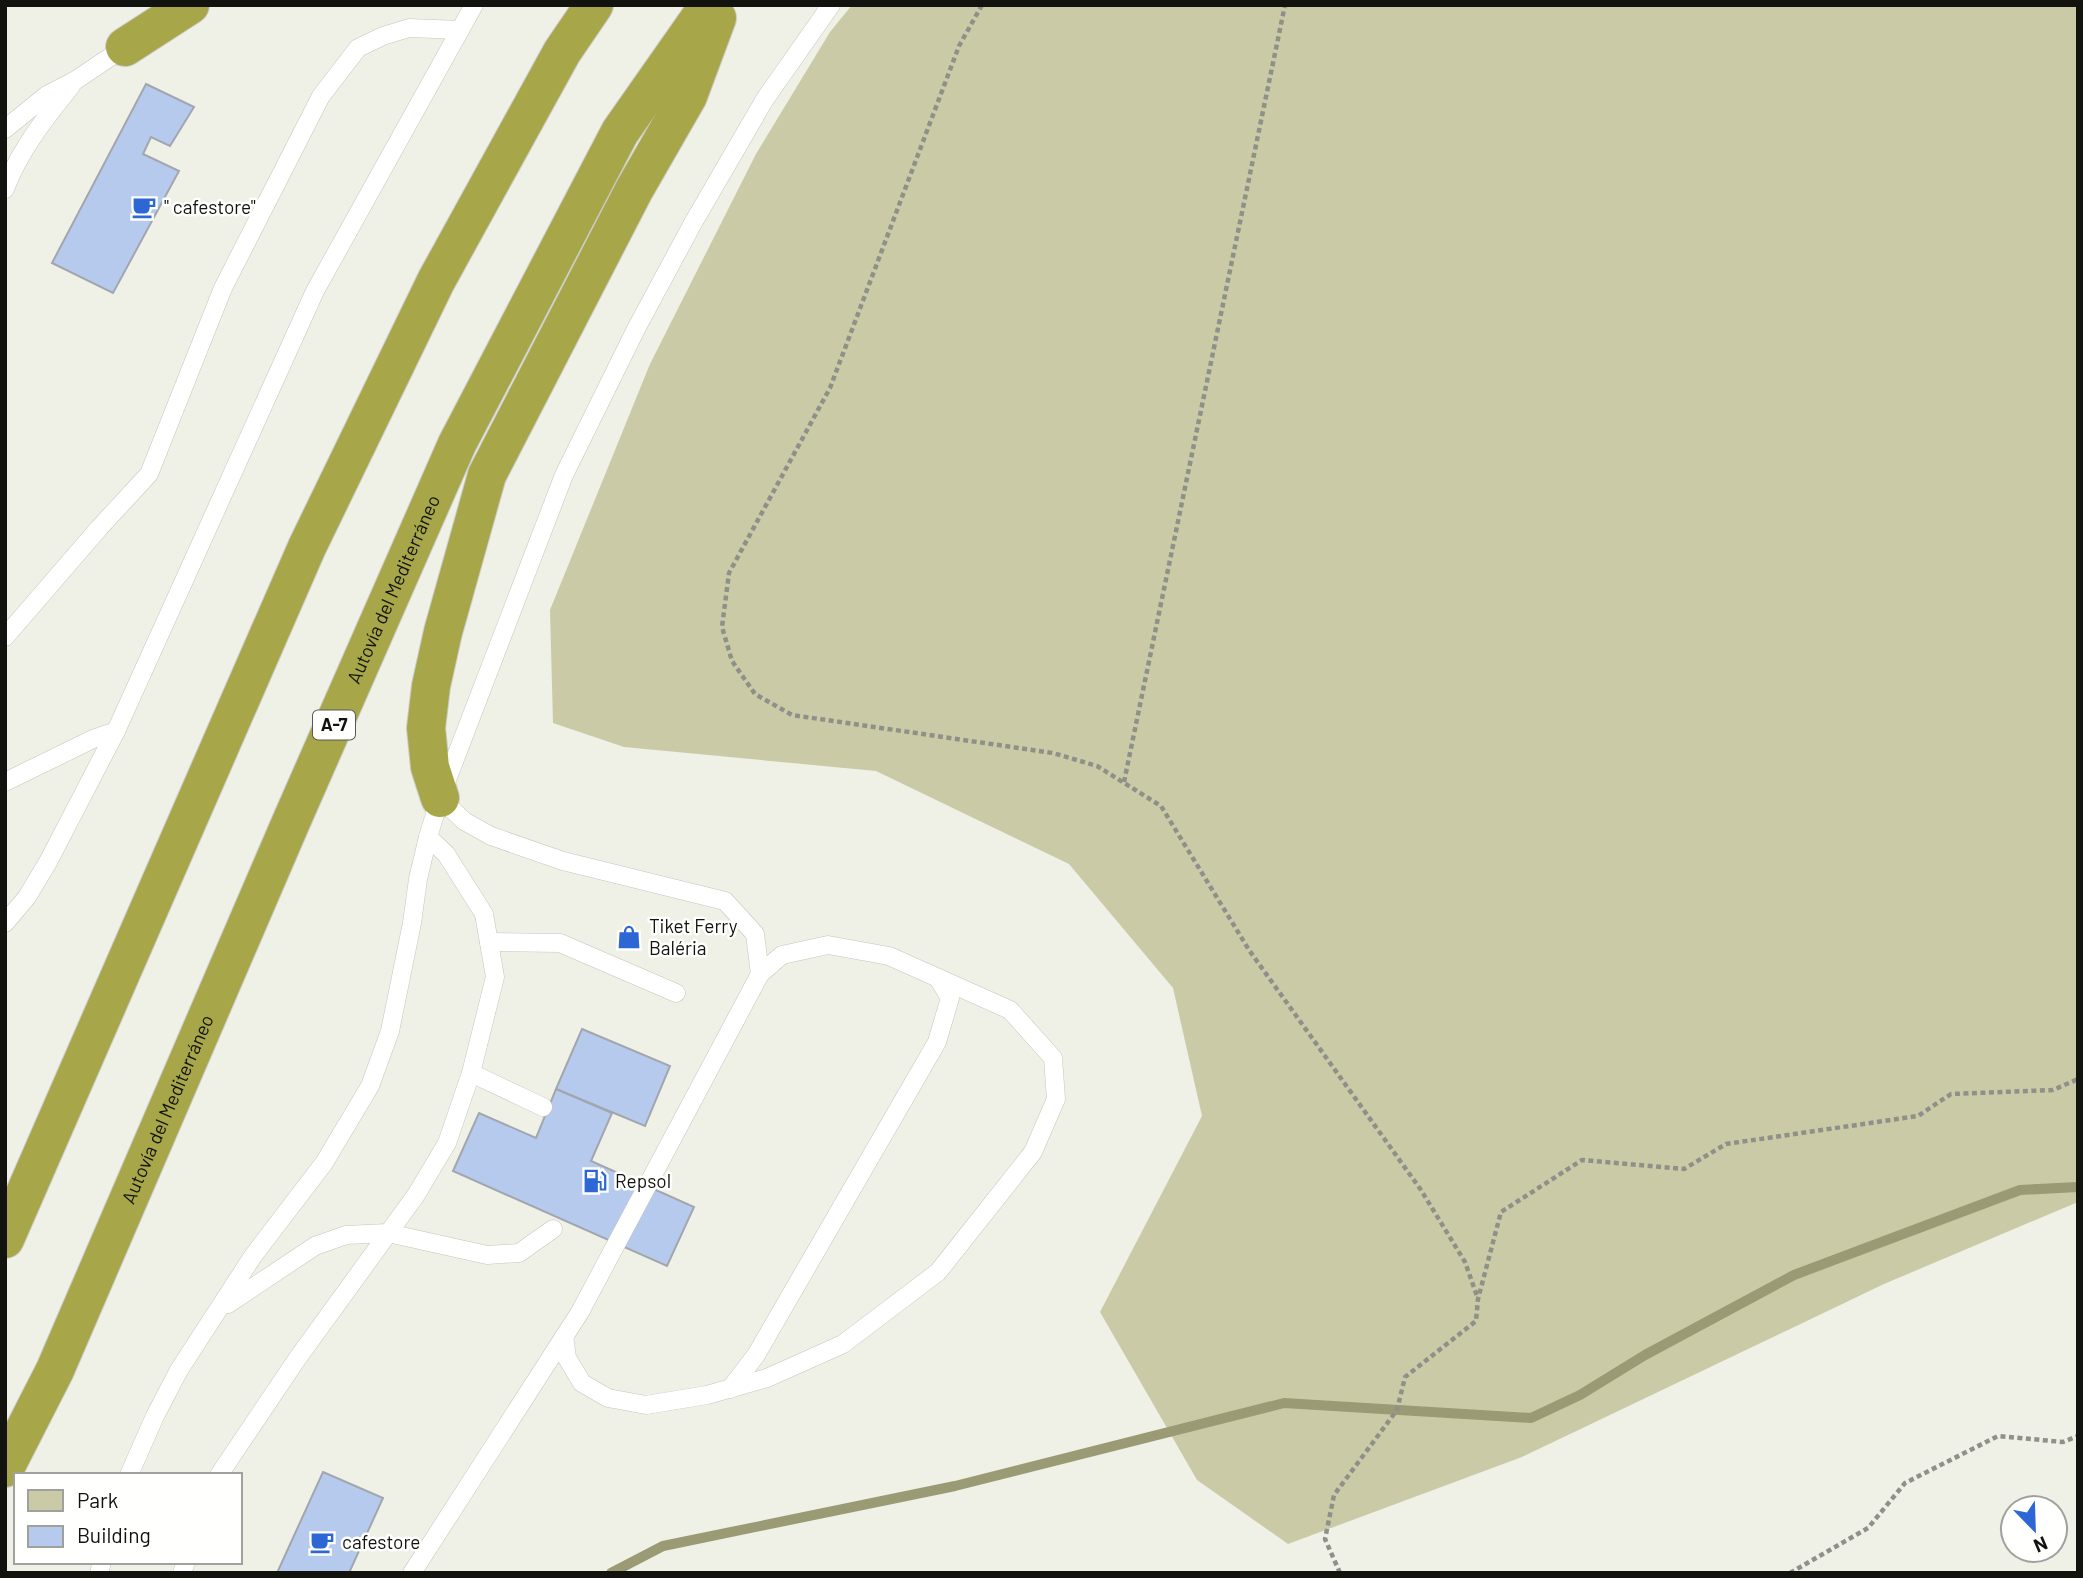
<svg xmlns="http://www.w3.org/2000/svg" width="2083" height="1578" viewBox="0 0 2083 1578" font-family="Barlow,sans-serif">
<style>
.green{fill:#cacba6}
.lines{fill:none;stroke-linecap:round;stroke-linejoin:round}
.stream{stroke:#9a9b75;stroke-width:10}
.building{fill:#b6caed;stroke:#a2a6ae;stroke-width:2}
.service-casing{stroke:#c5c6bd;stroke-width:19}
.motorway-casing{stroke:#cbcbca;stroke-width:40}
.path{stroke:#8f9089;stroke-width:4.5;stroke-dasharray:5 3.5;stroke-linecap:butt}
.service{stroke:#fff;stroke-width:18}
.motorway{stroke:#a7a749;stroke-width:38}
.labels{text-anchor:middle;stroke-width:5;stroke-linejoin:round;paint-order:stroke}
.shield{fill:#fffffe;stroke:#595a57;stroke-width:2}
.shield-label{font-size:18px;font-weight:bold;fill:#12130f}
.poi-label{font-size:19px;fill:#12130f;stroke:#fffffe;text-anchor:start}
.street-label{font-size:19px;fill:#12130f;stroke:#fffffe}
</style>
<rect width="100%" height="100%" fill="#eff0e6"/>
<path class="green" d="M852,5H2078V1202L1884,1284L1522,1457L1288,1544L1197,1480L1100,1312L1202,1116L1173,988L1069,864L876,771L624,747L553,723L550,610L650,364L756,154L830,32Z"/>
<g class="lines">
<path class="stream" d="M611,1573L663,1546L955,1486L1284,1403L1531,1418L1580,1395L1645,1355L1794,1275L2020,1190L2078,1187"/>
</g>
<g class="building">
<path d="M146,84L194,107L170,146L151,137L143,154L179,171L113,293L52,263Z"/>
<path d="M582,1029L670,1066L645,1126L556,1089Z"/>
<path d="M556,1089L612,1113L591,1161L694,1207L667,1266L453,1171L479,1113L536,1138Z"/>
<path d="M323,1472L383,1498L349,1573H277Z"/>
</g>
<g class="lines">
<g class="service-casing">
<g id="service">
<path d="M5,129L47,95L76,80L125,47"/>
<path d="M5,189C19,151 46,117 71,86"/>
<path d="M5,637L100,527L149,474L223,288L321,96L358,48L383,36L409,28L460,30"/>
<path d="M5,782L93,739L116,731"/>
<path d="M428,837L446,854L484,914L495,977L471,1073L543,1107"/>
<path d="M5,923L27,897L48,862L116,731L315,291L474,5"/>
<path d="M489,942L560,943L676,993"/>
<path d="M228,1304L315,1246L346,1235L388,1233L487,1255L519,1253L553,1229"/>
<path d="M564,1336L567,1358L582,1383L608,1398L646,1405L707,1395L767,1378L843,1344L938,1272L1033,1152L1056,1099L1053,1058L1010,1010L889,956L828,945L782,955L760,974"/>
<path d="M730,1389L756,1355L937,1042L950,998L938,978"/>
<path d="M129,1475L155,1416L179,1370L253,1256L324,1163L370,1086L390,1031L412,923L418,879L428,837L440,798L564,475L636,329L693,223L765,99L831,5"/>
<path d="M219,1475L297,1359L416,1195L447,1143L471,1073"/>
<path d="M99,1573L102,1562"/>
<path d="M182,1573L186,1562"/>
<path d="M412,1573L580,1312L760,974L755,934L725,901L563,861L491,836L464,821L440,798"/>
</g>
</g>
<g class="motorway-casing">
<g id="motorway">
<path d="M125,47L190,5"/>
<path d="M440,798L430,767L426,728L431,686L443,632L487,475L634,190L688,96L717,18"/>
<path d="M5,1239L307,547L436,281L562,52L594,5"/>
<path id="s1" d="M5,1468L55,1370L291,822L457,444L620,132L709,5"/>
</g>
</g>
<g class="path">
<path d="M982,5L959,46L830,388L729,573L722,627L732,661L755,694L792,715L1053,753L1097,766L1161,806L1249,950L1421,1190L1465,1262L1478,1299"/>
<path d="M1124,782L1285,5"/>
<path d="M1340,1573L1325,1539L1334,1495L1397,1410L1405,1377L1476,1321L1478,1299L1501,1212L1582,1160L1684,1169L1726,1144L1918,1116L1951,1094L2053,1090L2078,1079"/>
<path d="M1790,1573L1868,1528L1905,1483L1998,1436L2063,1442L2078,1436"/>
</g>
<use href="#service" class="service"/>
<use href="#motorway" class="motorway"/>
</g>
<defs>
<g id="cafe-bare" transform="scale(1.89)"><path d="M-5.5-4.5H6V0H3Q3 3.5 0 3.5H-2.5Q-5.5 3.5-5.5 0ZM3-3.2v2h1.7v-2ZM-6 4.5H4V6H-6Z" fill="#2d67d5" stroke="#fffffe" stroke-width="2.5" paint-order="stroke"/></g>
<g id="shop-bare" transform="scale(1.89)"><path d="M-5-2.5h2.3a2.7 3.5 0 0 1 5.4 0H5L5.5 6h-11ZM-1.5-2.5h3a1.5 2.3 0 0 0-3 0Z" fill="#2d67d5" stroke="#fffffe" stroke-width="2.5" paint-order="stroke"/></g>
<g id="fuel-bare" transform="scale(1.89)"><path d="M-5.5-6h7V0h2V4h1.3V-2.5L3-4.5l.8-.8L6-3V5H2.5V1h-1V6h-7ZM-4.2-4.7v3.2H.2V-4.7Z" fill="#2d67d5" stroke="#fffffe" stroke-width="2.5" paint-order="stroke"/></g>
</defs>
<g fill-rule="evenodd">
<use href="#cafe-bare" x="144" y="207"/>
<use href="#shop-bare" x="629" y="937"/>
<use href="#fuel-bare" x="595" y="1181"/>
<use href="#cafe-bare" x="322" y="1542"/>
</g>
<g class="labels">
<rect class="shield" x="313" y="710.5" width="42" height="29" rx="5"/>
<g class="shield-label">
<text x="334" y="731">A-7</text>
</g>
<g class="poi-label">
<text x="164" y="214">" cafestore"</text>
<text x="649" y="933">Tiket Ferry<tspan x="649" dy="22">Baléria</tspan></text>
<text x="615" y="1188">Repsol</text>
<text x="342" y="1549">cafestore</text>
</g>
<g class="street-label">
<text dy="7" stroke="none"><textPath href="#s1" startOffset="961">Autovía del Mediterráneo</textPath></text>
<text dy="7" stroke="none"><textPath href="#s1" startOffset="394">Autovía del Mediterráneo</textPath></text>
</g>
</g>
<rect width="2083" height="1578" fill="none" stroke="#12130f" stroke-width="14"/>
<rect x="14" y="1473" width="228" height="91" fill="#fffffe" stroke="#a0a19e" stroke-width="2"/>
<rect x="28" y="1490" width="35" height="21" fill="#cacba6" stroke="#a0a19e" stroke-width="2"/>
<text x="77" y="1508" font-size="21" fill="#12130f">Park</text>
<rect x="28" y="1526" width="35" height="21" fill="#b6caed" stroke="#a0a19e" stroke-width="2"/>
<text x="77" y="1543" font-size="21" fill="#12130f">Building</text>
<g transform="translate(2034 1529) rotate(157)"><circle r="33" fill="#fffffe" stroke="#a0a19e" stroke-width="2"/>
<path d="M0-5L12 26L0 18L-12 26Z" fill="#2d67d5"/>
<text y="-10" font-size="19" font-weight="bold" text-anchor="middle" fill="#12130f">N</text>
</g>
</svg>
